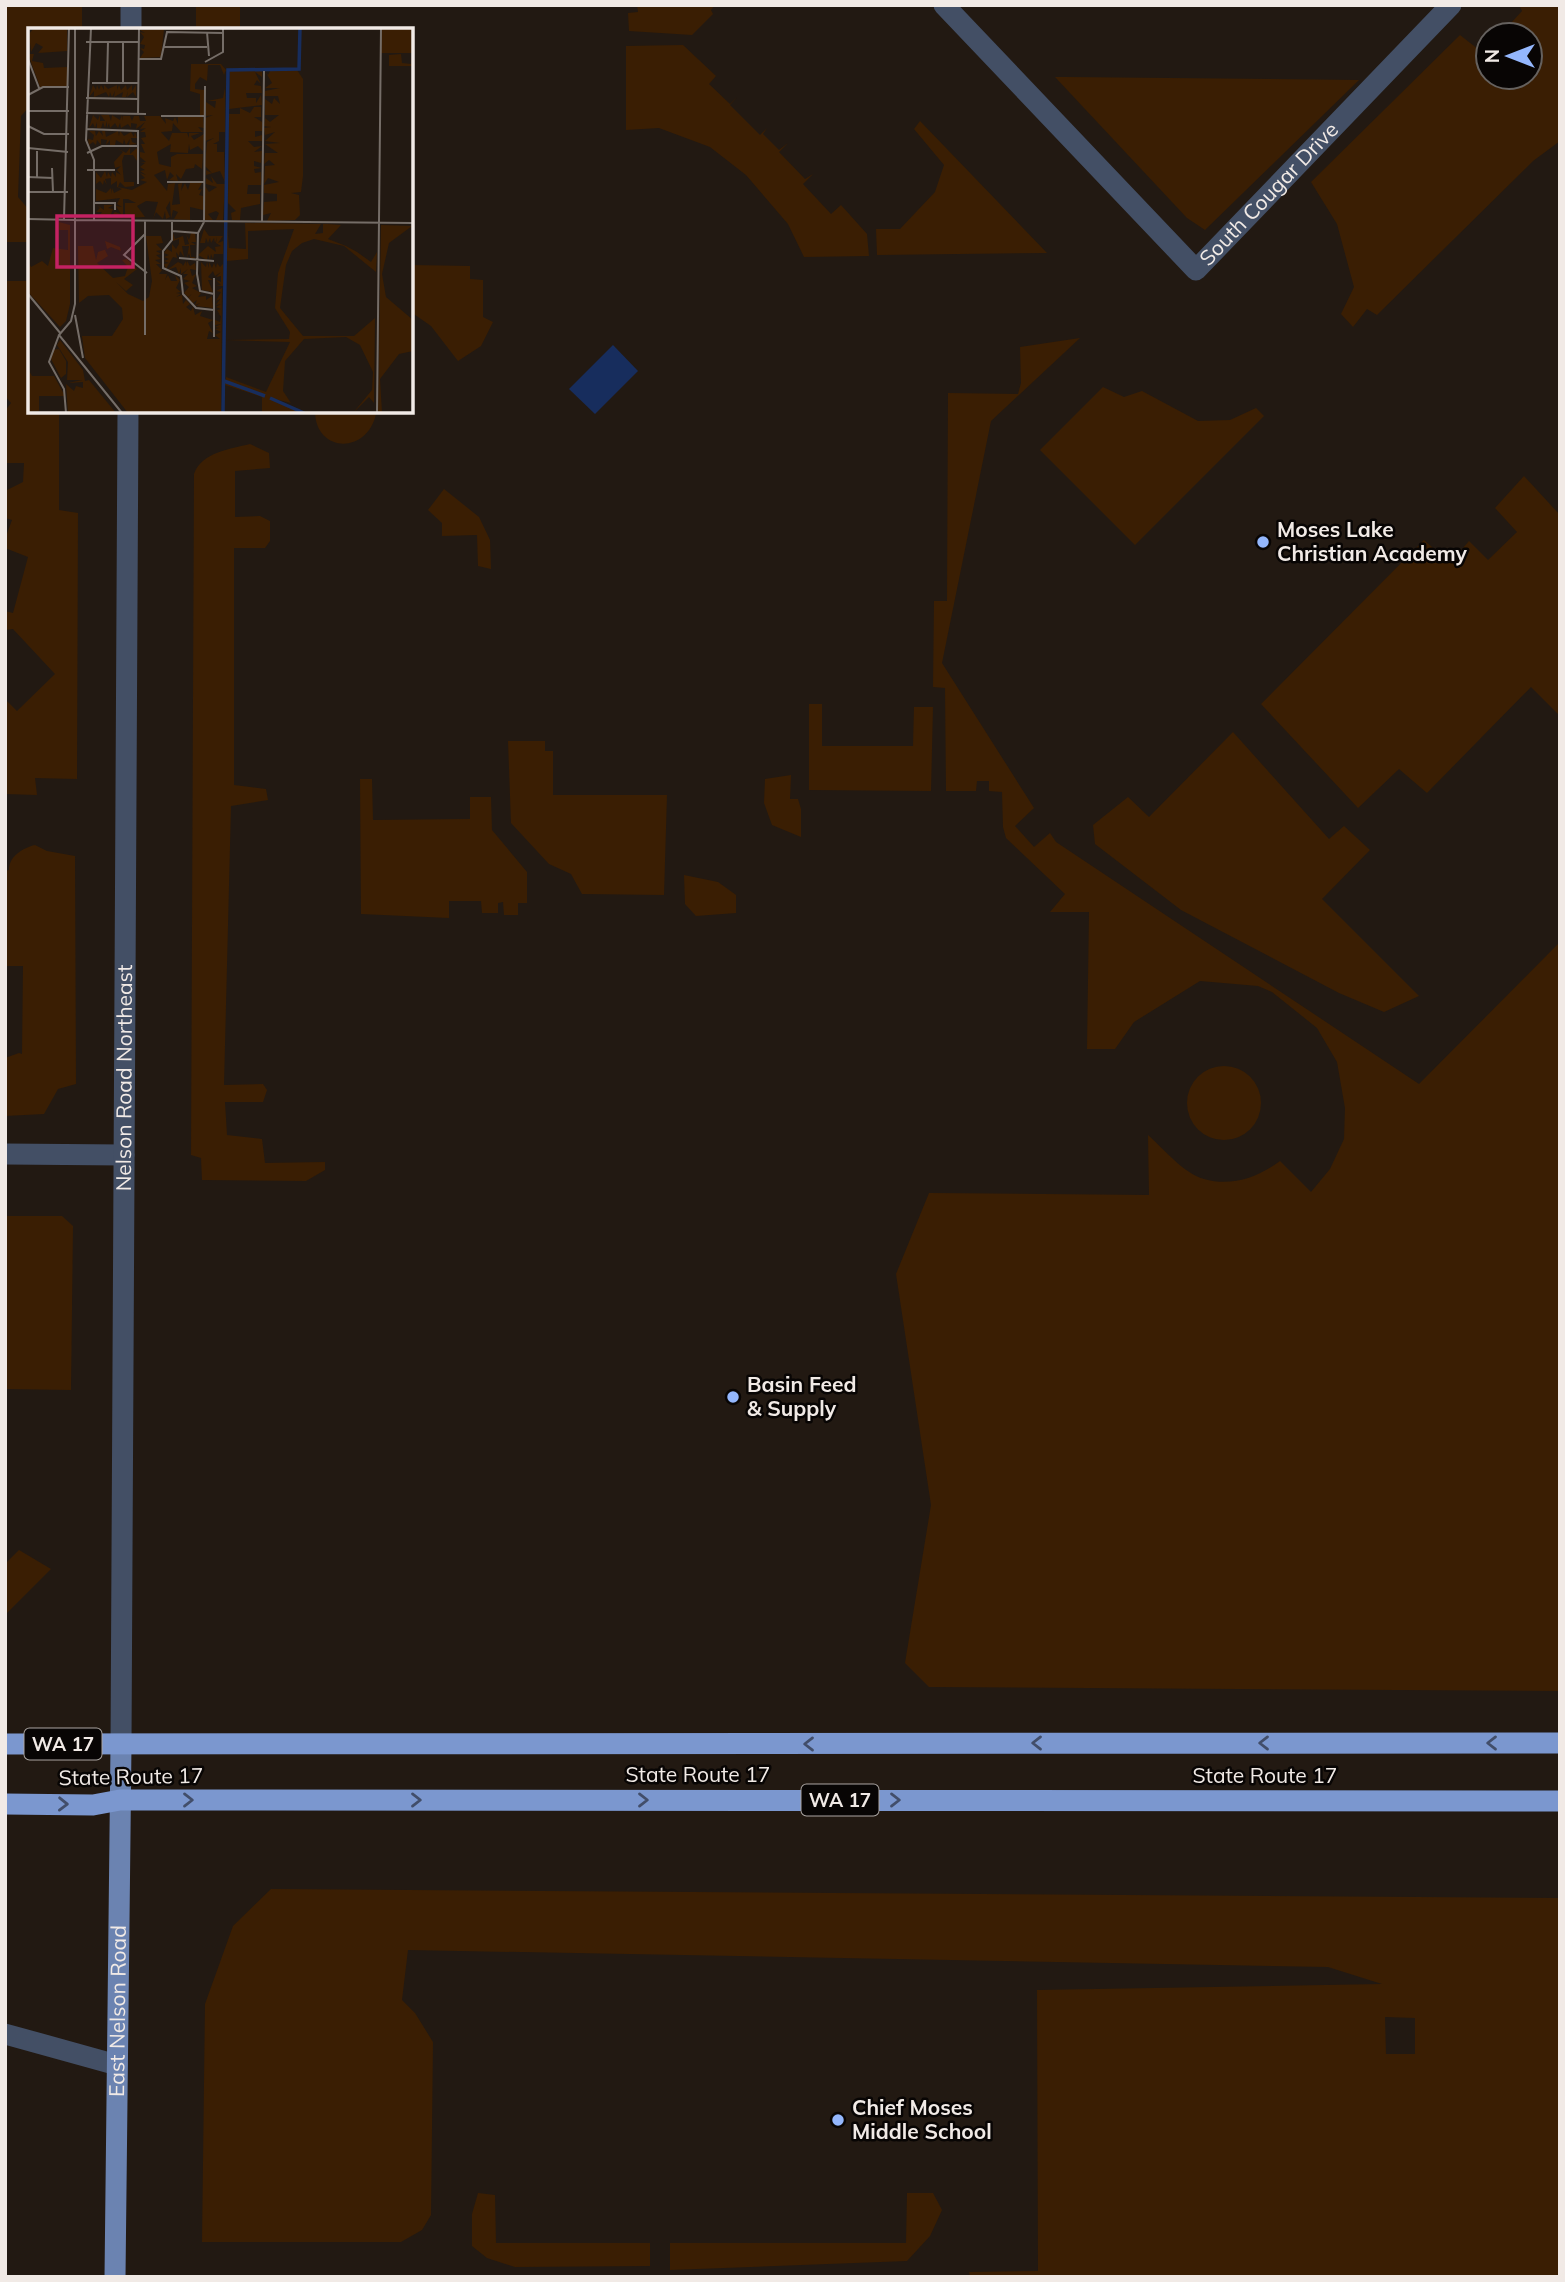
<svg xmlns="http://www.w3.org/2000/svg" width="1565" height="2282" viewBox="0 0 1565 2282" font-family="Mulish,sans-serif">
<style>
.green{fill:#3a1e03;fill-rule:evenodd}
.water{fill:#172d5d}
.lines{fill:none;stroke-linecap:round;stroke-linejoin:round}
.minor{stroke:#434f65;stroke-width:21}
.major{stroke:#6b83b1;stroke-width:21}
.highway{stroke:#7b97cf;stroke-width:21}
.oneway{stroke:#424e6a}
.poi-dot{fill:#94b7fd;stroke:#080504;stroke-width:2.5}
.labels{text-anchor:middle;stroke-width:5;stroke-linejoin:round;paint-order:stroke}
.shield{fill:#080504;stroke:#aba5a2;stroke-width:2}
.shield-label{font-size:19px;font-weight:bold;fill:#f1eae6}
.street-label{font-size:21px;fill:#f1eae6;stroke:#080504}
.poi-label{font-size:21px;font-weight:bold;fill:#f1eae6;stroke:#080504;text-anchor:start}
.inset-river{fill:none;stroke:#172d5d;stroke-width:3.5}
.inset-road{fill:none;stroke:#756d67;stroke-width:2}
.view{fill:#c42262;fill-opacity:0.15;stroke:#c42262;stroke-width:3.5}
.inset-edge{fill:none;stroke:#f1eae6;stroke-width:3.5}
</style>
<rect width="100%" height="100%" fill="#221912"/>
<g class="green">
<path d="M5,5H82V30H30V106L21,116L18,197L30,211V242H5Z"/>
<rect x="196" y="5" width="44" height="25"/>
<path d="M637,5H715L711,10L713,14L692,35L629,31L628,13L638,12Z"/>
<path d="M1519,5H1560V141L1533,161L1377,315L1367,309L1353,327L1341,314L1354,287L1337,224L1311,182L1460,35L1483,53L1488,48V77H1530V35H1500L1522,11Z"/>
<path d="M683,45L716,76L709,84L730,104L737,97L730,105L760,135L767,128L763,134L779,150L788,143L779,152L805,179L813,174L803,184L831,214L841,205L867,234L869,256L804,257L788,224L746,175L710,147L659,128L626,130V46Z"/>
<path d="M1055,77H1067L1359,80L1205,230L1187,218Z"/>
<path d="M920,121L1047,253L877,255L876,229H900L935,192L944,165L914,129Z"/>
<path d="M411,265L470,266V279L483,280V317L493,322L481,346L458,361L431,326L411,312Z"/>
<path d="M5,281H30V411H59V510L78,513L77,779L35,778L37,795L5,794V699L17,711L55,674L13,629L5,630V611L13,613L28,557L5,548V539L12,520L5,518V491L23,482L24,463H5V411L11,403L5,396Z"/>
<path d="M1080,338L991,421L942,663L1034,808L1015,826L1034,847L1050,833L1056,842L1419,1084L1560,942V1691L929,1687L905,1663L931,1505L896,1274L929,1193L1149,1195L1148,1135C1164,1149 1183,1173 1204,1179C1232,1187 1258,1177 1280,1161L1311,1192L1330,1169L1344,1139L1345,1108L1337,1062L1317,1028L1272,992L1258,986L1200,981L1134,1022L1115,1049H1087L1089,912H1050L1065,894L1006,838L1003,827L1002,792L989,791V781H977L976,791H946L945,688L933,687L934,601H947L948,393L1018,394L1021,383L1020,347Z"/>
<path d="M1103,387L1124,397L1142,391L1198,421L1230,420L1256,408L1264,416L1135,545L1040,450Z"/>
<path d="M315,411H375L376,414C367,455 315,453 315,411Z"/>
<path d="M250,444L269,453L270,468L235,471V517L260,516L270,521V541L265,548H234V785L266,789L268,800L231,806L224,1085L263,1084L267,1090L263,1102H225L227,1135L262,1139L265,1163L325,1162V1170L306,1181L202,1180L201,1158L191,1155L194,474C202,452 230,449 250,444Z"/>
<path d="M1524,476L1560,515V716L1531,687L1427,793L1399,769L1358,808L1261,704L1424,540L1450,563L1469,541L1488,560L1517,532L1495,508Z"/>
<path d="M444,489L479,517L490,540L491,569L478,566L477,535L442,536V523L428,510Z"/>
<path d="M809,704H822V746H913L914,707H933L931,791L809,790Z"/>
<path d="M1233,732L1329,839L1344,826L1370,850L1322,899L1419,996L1384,1012L1339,993L1181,910L1095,844L1093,825L1128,797L1149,817Z"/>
<path d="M508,741H545V751H553V795H667L664,895L582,894L571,874L549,864L511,823Z"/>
<path d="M791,775L790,799H798L801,809V837L772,825L764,803L765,779Z"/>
<path d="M360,779H372L373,820L470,819V797H491L492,830L527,872V903H518V915H504L503,902L498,903V913H482L481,901H449V918L361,914Z"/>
<path d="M35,845L47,851L75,856L76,1084L58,1089L44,1114L5,1116V1058L19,1053L22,1054L23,966H5V871L9,870C9,856 23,848 35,845Z"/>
<path d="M684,875L718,882L736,895V913L696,916L685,904Z"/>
<circle cx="1224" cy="1103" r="37"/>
<path d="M5,1216H62L73,1226L71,1390L5,1389Z"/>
<path d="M19,1550L51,1569L5,1615V1564Z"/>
<path d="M271,1889L1560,1898V2277H970L969,2272L1038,2271L1037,1990L1382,1984L1328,1967L408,1950L402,2000L415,2013L433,2042L431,2215L422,2230L401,2242H202L205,2004L233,1926ZM1385,2017L1415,2018V2054H1386Z"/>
<path d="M478,2193L495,2195L496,2243H650V2266L515,2267L487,2258L472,2246V2214Z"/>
<path d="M907,2193H933L942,2210L930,2236L907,2261L670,2270V2243H906Z"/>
</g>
<path class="water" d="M613,345L638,371L595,414L569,389Z"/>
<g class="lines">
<g class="minor">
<path id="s1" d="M944,5L1196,270L1451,5"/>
<path d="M131,30V5"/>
<path d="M5,1154L124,1155"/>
<path id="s2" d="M121,1745L128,411"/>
<path d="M5,2034L117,2065"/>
</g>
<path class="major" id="s3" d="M115,2277L121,1745"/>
<g class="highway">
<path d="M5,1744L1560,1743"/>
<path d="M5,1804L93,1805L120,1800H198L1560,1801"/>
</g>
</g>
<defs><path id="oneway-chevron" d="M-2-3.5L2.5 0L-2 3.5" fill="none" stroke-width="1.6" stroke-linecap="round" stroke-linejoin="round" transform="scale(1.75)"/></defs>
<g class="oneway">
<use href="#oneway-chevron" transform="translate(1037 1743) rotate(180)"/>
<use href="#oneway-chevron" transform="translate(1264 1743) rotate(180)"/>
<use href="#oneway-chevron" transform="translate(1492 1743) rotate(180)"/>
<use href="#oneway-chevron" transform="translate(809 1744) rotate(180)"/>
<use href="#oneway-chevron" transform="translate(188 1800)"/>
<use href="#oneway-chevron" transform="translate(416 1800)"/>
<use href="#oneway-chevron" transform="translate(643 1800)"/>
<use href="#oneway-chevron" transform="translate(895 1800)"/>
<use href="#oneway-chevron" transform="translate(63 1804) rotate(1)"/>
</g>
<g class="poi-dot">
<circle cx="1263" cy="542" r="7"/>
<circle cx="733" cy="1397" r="7"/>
<circle cx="838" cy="2120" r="7"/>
</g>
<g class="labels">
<g class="shield">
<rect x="24.5" y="1728.5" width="77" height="31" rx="5"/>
<rect x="801.5" y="1784.5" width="77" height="31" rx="5"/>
</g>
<g class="shield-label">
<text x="63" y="1751">WA 17</text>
<text x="840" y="1807">WA 17</text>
</g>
<g class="street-label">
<text dy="7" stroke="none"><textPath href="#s1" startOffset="471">South Cougar Drive</textPath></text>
<text dy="7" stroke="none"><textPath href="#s2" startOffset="667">Nelson Road Northeast</textPath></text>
<text x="698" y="1782">State Route 17</text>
<text x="1265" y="1783">State Route 17</text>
<text transform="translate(131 1777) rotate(-1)" y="7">State Route 17</text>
<text dy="7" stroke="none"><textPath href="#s3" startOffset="266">East Nelson Road</textPath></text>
</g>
<g class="poi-label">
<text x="1277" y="537">Moses Lake<tspan x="1277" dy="24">Christian Academy</tspan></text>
<text x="747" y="1392">Basin Feed<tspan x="747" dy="24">&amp; Supply</tspan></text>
<text x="852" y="2115">Chief Moses<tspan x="852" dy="24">Middle School</tspan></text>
</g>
</g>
<g transform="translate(28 28)">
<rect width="385" height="385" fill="#221912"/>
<path d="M6,0H39V23L10,25L15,19L8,15L3,24L1,6ZM353,0H385V38H361V27L373,26L374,35L383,36L384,25H352ZM136,1L133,29L112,30L116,24L112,20L116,21L117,17L112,16L116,9L112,4L117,5L112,2ZM0,26H6L4,33L15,35L16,40L39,39V58L12,59ZM163,36H193L198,42L196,47L192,37H180L179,53L172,49L167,56V61L176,62V88L172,87V66L162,63ZM202,41H234V49L227,44L233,56L229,52L226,57L233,58L234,65H218L219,70H228V75L233,67L234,77L201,81ZM269,42L275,51V148L273,164L263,165L271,167L272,187L267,192L239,193L243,185L235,187L236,174L249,173V166L236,165V157L251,154L240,150L236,156L237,138L247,137L241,132L236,136L237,125H250L237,116L252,115L237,113L247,104L237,107L236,100L243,99L236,98L237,90L242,94L251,87H237V71L244,76L246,70L252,76L250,68H236L237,63L252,60H237L244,55L237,43L240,47L242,43ZM65,57L68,62L69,57L71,62L73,57L76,62V57L80,61L89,57V62L91,57L93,62L98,57L99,62L104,57V63L108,57V69L105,64L99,69L100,63L98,69H94L95,64L86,69L87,63L84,69L82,64L81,69L78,64L66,69V63L61,69ZM197,60V104H191V113L185,116H189V124H196L197,154L192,143L178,147V142L184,145L177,138L179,114L186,110L177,113V90L185,87L178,88V74L187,80L188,73H179L195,70ZM226,79H233V89H226L234,94V103H227V109L234,107V113H220L226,119L234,118L226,124L234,123L233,135L226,133V138L234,140L226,141L227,145L233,144V157H220L219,166H232V176L213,180L212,192H204L203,185L208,183L200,175L201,86H212V80L222,85ZM65,87L70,92L72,87V93H77L73,87H81L83,93L84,87L92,92L94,87L95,93V88H102L104,93L106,88H111L112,93H118L116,88H132L138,96L137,90L145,93L147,89L150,96V89H175L176,100L170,99L175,104H153L145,95L144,103L133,104L141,113L144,105H159L161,110V105H172L163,108L166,112L176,106L175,123L170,118L162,122L161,116L160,125L142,124L143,116L129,124L131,136L143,139V129L149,126H175L174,141L167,136L166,140L158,141L153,151L148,146L150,153L141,152L146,148L142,144L139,152L137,142L126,147L139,163L140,156L147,155L144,177L152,176L150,156L154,155L153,163L157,155L160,162L162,155H174L170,162L174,161L171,167L175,168V182L162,179V192L146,191L150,184L145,182L143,191L142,173L138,180L142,189L138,191L137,183L135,191L128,184L125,191L130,174L118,173L109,178L117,189L97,190V175H108L100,171H95V190H79L77,186L76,190H69L74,184H68L72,180L69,177L76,182V177H85L80,180L85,181L82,189L87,184L93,186L88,178L94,179L89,176L92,170L68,173V161L78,165L83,160L84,166V160L86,165L94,161L89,159V153L83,157V150L77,151L79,157L76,152L75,157L72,153L68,156V144L73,150L77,143L79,149L80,144L83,149L84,144L88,149V144L93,147L89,142L93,138L87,140L86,134L95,124L89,120L98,125L102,120V126L109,120V133L105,127H96L94,133L96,154H106V158L97,159L92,154L90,159L104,162L119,154L112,152L117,150L112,145L118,147L112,143L117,142L112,139L117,135H112L118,134L112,129V124L117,125L113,116H117L113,110L118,109L117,104H112L118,100L112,101L117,94L108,101L109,96L103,95V100L100,96L93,100L92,95L90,100L87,95L82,100L81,95L79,100V93L77,100L75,94L73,100H69V94L67,100L65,95L61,100ZM61,103H67L68,108L71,103L75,108L74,103H77L78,109L90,103L91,108L92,103L96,108L103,104L106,109L107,104L109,110H103L104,114L109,116L101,117L102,111L98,117L96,111L95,116L88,112L87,117H82V112L78,117L79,112L73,111V117L69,112L68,117L65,114L61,117L60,111L65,112L66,107ZM183,148L189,156H197L195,192H188L191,185L188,183L180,186L185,192H177V158L181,164L189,159L178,156V150L185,155ZM31,194L42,197V276L38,293L32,299L0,264L1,235L3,239L14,233L20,238L25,220L40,222V202H31ZM199,195L201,220L218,221L217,195L293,196L287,206L295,205V196H300L313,197L300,211L318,218L329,224L343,234L349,224L348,244L316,218L286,211L274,215L264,223L258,237L252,280L275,308H326L347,290L346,375L341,369L325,385L344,362L345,344L332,317L318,309L276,311L257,333L255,363L263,375L242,370L273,385H234V369L197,357L198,349L238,364L262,314L198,312L261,311L262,304L247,280L250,245L266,201L220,203V231L199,233ZM353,197L384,198L361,215L354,246L358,269L385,292V323L371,326L352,351L354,385H350ZM176,201L181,208H195L190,215L195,213V226H186L185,231L183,226L182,232L180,226L179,232L170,227L180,218L188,224L187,219L193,218L188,215L189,209L187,215L186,210L183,215L182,210L180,215L178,210L177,215H172ZM145,205L147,211L155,208L157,217L161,216L158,206L161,212L163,205H167L168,214H163L168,217H162L163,229H168L163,231L161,225L159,230L161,218H154L156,229L152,223L151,228L148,224L149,230L145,229L138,241L136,236L141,235L136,233L141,231L136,229L141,227L136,225L139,221L144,224V216L148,221L151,216V211L145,213ZM118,208H133L135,215L128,216L134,222L128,223L133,226L128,227L133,231L127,232L133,236H128L134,242L131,246H139L137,252L140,247L143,253H149L147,247L152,252L148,260L153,264L148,265L153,266L148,269L154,267L155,276L158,272L162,276L158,279L163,283L165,279L167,287L174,283L172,288L185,292L180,295L185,305L181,303L179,311H192L187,307L193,304L187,301L192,300L187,299L193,296L187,297V292L192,294L193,288L188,285L192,287L189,282L193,281L188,279L193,276L188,277L192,271L188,273L193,264L188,263L194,260L193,385H100L57,330L54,308H84L95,291L94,280L81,267L60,268L51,275L50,218H65L68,232L70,224L79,221L77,213L92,219L93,223L83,219L77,222L80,228L69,235L85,250L97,248L100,239L94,232L99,231L109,241L96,251L105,257L98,263L88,254L100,266L115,273L121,269L124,253ZM152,232L155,238L158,233L159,238V233L162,238L167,235L168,242L162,241L164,248L168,246L164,255L169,258L164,260L173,265L170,269L178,268V272L184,268L185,280L168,278L172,275L167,277L169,272L165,275L160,270L164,266L160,269L156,265L161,259L156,255L162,253L155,251L160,246H155L160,241L153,246V240L151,246L148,239L139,242L150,234L154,236ZM173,234L178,239L179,234L181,240V234L184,240L186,235L188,240L189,235L192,239L195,236V258H188L193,257L188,252L193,254V248L188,249L193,244L187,248L185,243L180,249L185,252H180L185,264L174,262ZM32,312L55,342L57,353L61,352L88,385H40L38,356L46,363L48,358L55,360V354L40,355L54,352H39L40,334L29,317ZM31,321L38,333V346L33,350L23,331L24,322ZM0,341L4,348H26L37,368H11V383L0,384Z" fill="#3a1e03"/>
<path class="inset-river" d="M196,353L237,368M242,370L276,385M195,385L200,42L271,41L272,0"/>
<path class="inset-road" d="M47,0V276L43,293L31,307L94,385M63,0L58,112L66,132V192M179,4L181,28M58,14H111M135,19H179M0,31L11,60M111,31H133L139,4L195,5M177,34L195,24V0M64,55H110M79,55L80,14M95,55V14M177,58L176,194L170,205L169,246L172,263L186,266M0,67L15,59H41M58,70L110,71M0,83H41M58,85L118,86M110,86L111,0M133,88H177M0,98L16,106H41M58,101L110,103V156M0,120L40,124M9,123V149M59,125L74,118H111M24,140L25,164M59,142H87M0,149L25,150M139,154H176M0,164H40M67,175H87V182M0,191L47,192M36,191L41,0M47,192L385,195M117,192V206L96,227L119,245M144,192V212L135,223V240L153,248L155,266L168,280L186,282M234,193L236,43M144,203L170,205M117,206V307M151,230L186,233M0,266L33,306M47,287L55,330M31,307L21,334L36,361L38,385M186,309V250M349,385L353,0"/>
<path class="view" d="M29,188H105V239H29Z"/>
<rect width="385" height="385" class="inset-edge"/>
</g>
<rect width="1565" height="2282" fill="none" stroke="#f1eae6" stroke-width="14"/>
<g transform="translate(1509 56) rotate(270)"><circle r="33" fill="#080504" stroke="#65615e" stroke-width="2"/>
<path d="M0-5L12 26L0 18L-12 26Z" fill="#94b7fd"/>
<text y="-10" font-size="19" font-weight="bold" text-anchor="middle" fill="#f1eae6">N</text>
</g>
</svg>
